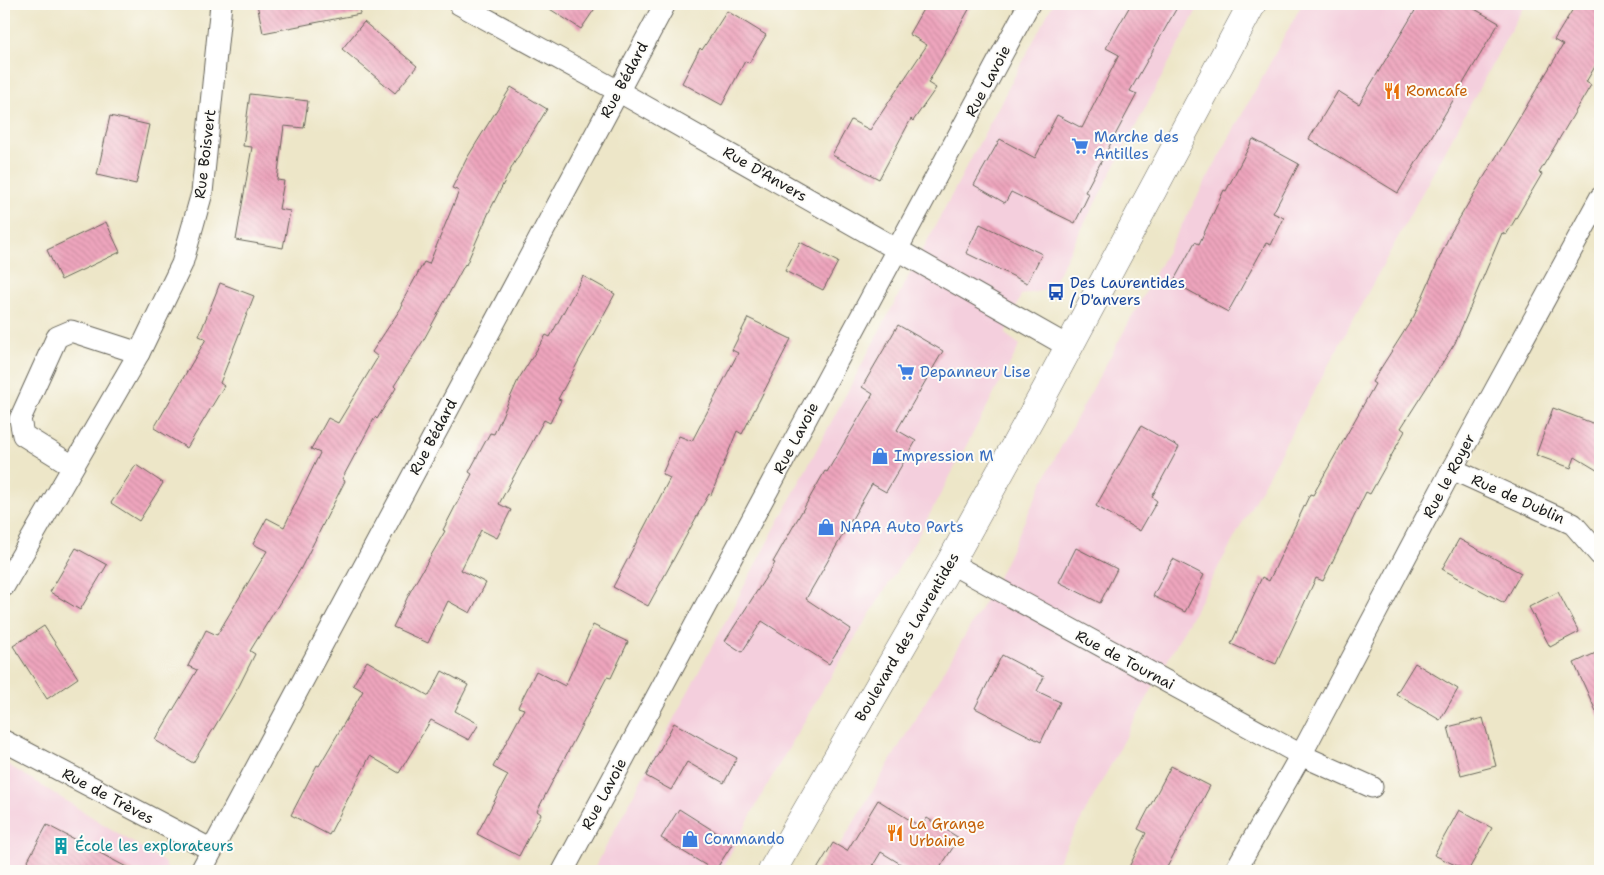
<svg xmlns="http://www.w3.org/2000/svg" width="1604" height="875" viewBox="0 0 1604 875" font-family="'Shantell Sans',sans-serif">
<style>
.built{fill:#f4cfdd}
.building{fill:url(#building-back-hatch)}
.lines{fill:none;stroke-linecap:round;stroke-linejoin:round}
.street-casing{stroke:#656358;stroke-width:23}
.secondary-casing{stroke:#656358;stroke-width:29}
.street{stroke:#fff;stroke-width:21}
.secondary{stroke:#fff;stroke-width:28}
.labels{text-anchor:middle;stroke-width:4;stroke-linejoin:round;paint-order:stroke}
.street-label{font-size:15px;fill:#1c1c1c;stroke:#fdfcf7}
.food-label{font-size:15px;fill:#c56008;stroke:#fdfcf7;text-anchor:start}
.shop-label{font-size:15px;fill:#366cbe;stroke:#fdfcf7;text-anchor:start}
.transit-label{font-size:15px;fill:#164399;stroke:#fdfcf7;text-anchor:start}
.culture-label{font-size:15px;fill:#0d838f;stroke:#fdfcf7;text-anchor:start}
</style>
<defs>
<pattern id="building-back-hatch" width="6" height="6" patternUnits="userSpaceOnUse" patternTransform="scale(1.25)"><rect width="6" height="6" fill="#eea5bd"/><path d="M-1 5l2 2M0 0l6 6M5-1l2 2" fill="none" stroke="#cc8da2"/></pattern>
</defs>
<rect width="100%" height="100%" fill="#fdfcf7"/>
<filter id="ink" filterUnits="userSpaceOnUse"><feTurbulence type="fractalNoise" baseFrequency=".02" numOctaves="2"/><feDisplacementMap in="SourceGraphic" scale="10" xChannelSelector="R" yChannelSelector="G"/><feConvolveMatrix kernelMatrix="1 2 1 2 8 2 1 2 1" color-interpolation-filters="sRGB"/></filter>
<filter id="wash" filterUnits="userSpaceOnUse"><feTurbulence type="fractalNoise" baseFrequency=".0096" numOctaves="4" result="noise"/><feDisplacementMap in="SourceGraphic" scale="20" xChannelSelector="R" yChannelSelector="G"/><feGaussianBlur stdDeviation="1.12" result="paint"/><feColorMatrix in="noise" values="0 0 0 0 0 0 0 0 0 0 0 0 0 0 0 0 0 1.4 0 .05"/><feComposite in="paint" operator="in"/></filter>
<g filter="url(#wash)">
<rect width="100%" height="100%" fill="#ede6c8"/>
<g class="built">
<path d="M1053,4H1200L1050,289L1021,295L1005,334L1020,345L916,540L822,691L765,789L721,871H593Z"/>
<path d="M1302,4H1525L1053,871H825L993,588L1049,469Z"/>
<path d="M4,762L164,862L168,871H4Z"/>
</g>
<g id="blocks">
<g class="building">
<path d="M257,4H359L360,14L263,33Z"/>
<path d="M542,4H598L581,29Z"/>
<path d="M926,4H972L928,83L936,88L913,121L911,119L879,179L832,155L851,120L870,130L927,45L909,34Z"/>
<path d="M1131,4H1179L1130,91L1137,94L1085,192L1089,194L1075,223L1011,192L1005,203L974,185L1000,139L1035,158L1057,115L1082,128L1119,55L1106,48Z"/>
<path d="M1419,4H1466L1499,23L1398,193L1309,139L1338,91L1359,104Z"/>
<path d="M1576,4H1600V58L1586,82L1591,85L1539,173L1542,174L1506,235L1502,233L1455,343L1401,428L1405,431L1370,494L1366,492L1323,581L1316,578L1276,664L1231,644L1262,577L1269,581L1310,494L1313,495L1375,384L1372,382L1414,316L1450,234L1563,45L1554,40Z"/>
<path d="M727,11L766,35L749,63L745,61L722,105L682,83L700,48L702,50Z"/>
<path d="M364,22L417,66L395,93L342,49Z"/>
<path d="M511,87L547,109L513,165L489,212L466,265L465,264L423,341L394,386L396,388L377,419L375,417L342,479L345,481L301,568L250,651L255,654L239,686L193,763L155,740L197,670L188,666L206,630L217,635L267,551L253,544L267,518L284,527L320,453L311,449L328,418L338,423L378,357L372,352L403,305L401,304L424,262L429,264L459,191L452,188L467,158Z"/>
<path d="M250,94L308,101L304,128L284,126L277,180L284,181L279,209L290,211L283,248L236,240L252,147L243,146Z"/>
<path d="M110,116L149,125L136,184L97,175Z"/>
<path d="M1253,139L1299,164L1273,213L1284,218L1271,245L1266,243L1228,312L1173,282L1195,242L1199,244L1224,190L1226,191Z"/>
<path d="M106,222L120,252L61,280L47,250Z"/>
<path d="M980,224L1042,254L1027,283L966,253Z"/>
<path d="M800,242L838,262L823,290L785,271Z"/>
<path d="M583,276L615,294L558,399L561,400L550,423L544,420L499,504L511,510L497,538L481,530L461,570L486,583L470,613L448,601L428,643L393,627L410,592L445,531L443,530L472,474L469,472L490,433L494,434L518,380L546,335L550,337Z"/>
<path d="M220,283L254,296L220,383L224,386L187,448L154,428L206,339L199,336Z"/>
<path d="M748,318L791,339L742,434L737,431L711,495L709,494L648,606L613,587L670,478L662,474L679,436L692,441L738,353L732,350Z"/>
<path d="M898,325L943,351L897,430L916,441L886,492L872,484L806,599L851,629L829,664L762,621L742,652L725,641L775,563L773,562L825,471L827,472L873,394L862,387Z"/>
<path d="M1553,408L1600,426V472L1575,457L1571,468L1536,455Z"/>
<path d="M1141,426L1179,447L1152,497L1157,501L1140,531L1096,506Z"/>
<path d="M136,465L163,483L139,521L111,503Z"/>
<path d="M1459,539L1521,573L1504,603L1442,569Z"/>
<path d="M76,548L107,565L80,610L50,592Z"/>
<path d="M1076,548L1117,569L1100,603L1059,582Z"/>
<path d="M1173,559L1204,575L1185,612L1153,596Z"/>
<path d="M1558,592L1579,632L1550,647L1529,607Z"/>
<path d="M593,625L628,642L611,678L607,677L537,811L541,814L519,856L477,834L508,775L493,767L524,709L518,707L536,671L565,686Z"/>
<path d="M44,626L78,678L47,699L13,646Z"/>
<path d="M1600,651V720L1574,663Z"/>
<path d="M1002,655L1044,677L1037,691L1060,702L1041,742L975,708Z"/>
<path d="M367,661L429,696L442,671L468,685L455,711L479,724L469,740L431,720L399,773L370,756L329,835L291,815L317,765L319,766L363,691L353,685Z"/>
<path d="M1415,663L1458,689L1440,720L1396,694Z"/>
<path d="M1483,718L1496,766L1461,775L1448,727Z"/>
<path d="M674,723L737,758L724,783L687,762L671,790L646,776Z"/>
<path d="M1171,766L1210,786L1165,871H1127L1146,833L1138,829Z"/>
<path d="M878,800L921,827L927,818L959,838L938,871H912L881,852L872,867L879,871H816L833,843L847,851Z"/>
<path d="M679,809L733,843L715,871L661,838Z"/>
<path d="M1459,810L1492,828L1468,871L1434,855Z"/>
<path d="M47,825L134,871H22Z"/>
</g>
</g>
</g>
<g filter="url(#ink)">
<use href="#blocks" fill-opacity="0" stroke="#656358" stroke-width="1"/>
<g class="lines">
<g class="street-casing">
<g id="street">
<path d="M459,4L618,91L1069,347"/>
<path d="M73,466L23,435L20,419L57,337L71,331L139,353"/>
<path d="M1452,469L1573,524L1600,555"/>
<path d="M950,563L1301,755L1372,787"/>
<path d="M4,586L139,353L182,264L202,193L221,4"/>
<path d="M4,741L212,850"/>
<path d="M201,871L665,4"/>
<path d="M563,871L1029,4"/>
<path d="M1235,871L1301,755L1452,469L1600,198"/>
</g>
</g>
<g class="secondary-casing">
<path id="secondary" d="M772,871L950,563L1048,386L1252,4"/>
</g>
<use href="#street" class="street"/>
<use href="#secondary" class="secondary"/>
</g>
</g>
<defs>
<g id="restaurant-bare" transform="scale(1.35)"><path d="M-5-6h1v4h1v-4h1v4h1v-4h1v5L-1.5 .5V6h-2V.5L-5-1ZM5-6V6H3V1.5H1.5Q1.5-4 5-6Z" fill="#e8710a" stroke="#fdfcf7" stroke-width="2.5" paint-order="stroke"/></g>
<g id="supermarket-bare" transform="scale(1.35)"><path d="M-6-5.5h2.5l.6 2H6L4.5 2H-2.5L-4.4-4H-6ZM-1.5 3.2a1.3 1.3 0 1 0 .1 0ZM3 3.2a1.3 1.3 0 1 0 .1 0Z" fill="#3f7fe0" stroke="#fdfcf7" stroke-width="2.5" paint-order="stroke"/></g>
<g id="bus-bare" transform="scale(1.35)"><path d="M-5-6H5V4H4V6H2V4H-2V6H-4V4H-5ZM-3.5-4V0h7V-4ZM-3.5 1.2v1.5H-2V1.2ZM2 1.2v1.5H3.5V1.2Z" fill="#1a4fb4" stroke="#fdfcf7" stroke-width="2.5" paint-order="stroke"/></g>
<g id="shop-bare" transform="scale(1.35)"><path d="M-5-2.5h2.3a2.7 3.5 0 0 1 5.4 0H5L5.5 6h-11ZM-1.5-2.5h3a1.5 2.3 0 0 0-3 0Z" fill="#3f7fe0" stroke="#fdfcf7" stroke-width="2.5" paint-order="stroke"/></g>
<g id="building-bare" transform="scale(1.35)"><path d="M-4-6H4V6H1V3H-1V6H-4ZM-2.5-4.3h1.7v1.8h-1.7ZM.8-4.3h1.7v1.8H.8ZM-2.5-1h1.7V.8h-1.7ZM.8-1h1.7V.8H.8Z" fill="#0f9aa8" stroke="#fdfcf7" stroke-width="2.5" paint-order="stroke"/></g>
</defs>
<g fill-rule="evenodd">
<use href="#restaurant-bare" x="1392" y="91"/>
<use href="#supermarket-bare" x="1080" y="146"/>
<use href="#bus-bare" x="1056" y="292"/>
<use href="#supermarket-bare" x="906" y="372"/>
<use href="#shop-bare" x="880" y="456"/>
<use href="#shop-bare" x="826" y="527"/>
<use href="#restaurant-bare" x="895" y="833"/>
<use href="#shop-bare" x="690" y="839"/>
<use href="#building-bare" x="61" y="846"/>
</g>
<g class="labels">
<g class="street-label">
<text transform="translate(624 80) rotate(-62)" y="5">Rue Bédard</text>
<text transform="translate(988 81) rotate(-62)" y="5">Rue Lavoie</text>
<text transform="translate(205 154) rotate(-83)" y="5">Rue Boisvert</text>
<text transform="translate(765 174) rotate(30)" y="5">Rue D'Anvers</text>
<text transform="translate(433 437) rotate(-62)" y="5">Rue Bédard</text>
<text transform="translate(796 438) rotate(-62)" y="5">Rue Lavoie</text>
<text transform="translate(1449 476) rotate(-62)" y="5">Rue le Royer</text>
<text transform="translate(1518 499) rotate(24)" y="5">Rue de Dublin</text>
<text transform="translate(907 637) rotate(-60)" y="5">Boulevard des Laurentides</text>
<text transform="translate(1125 660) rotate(28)" y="5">Rue de Tournai</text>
<text transform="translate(604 794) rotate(-62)" y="5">Rue Lavoie</text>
<text transform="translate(108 796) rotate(28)" y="5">Rue de Trèves</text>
</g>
<g class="food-label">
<text x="1406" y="96">Romcafe</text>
<text x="909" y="829">La Grange<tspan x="909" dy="17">Urbaine</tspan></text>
</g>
<g class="shop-label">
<text x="1094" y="142">Marche des<tspan x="1094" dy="17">Antilles</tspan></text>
<text x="920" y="377">Depanneur Lise</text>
<text x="894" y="461">Impression M</text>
<text x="840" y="532">NAPA Auto Parts</text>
<text x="704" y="844">Commando</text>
</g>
<g class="transit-label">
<text x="1070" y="288">Des Laurentides<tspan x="1070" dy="17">/ D'anvers</tspan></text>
</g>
<g class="culture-label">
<text x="75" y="851">École les explorateurs</text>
</g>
</g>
<rect width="1604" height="875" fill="none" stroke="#fdfcf7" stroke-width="20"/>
</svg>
